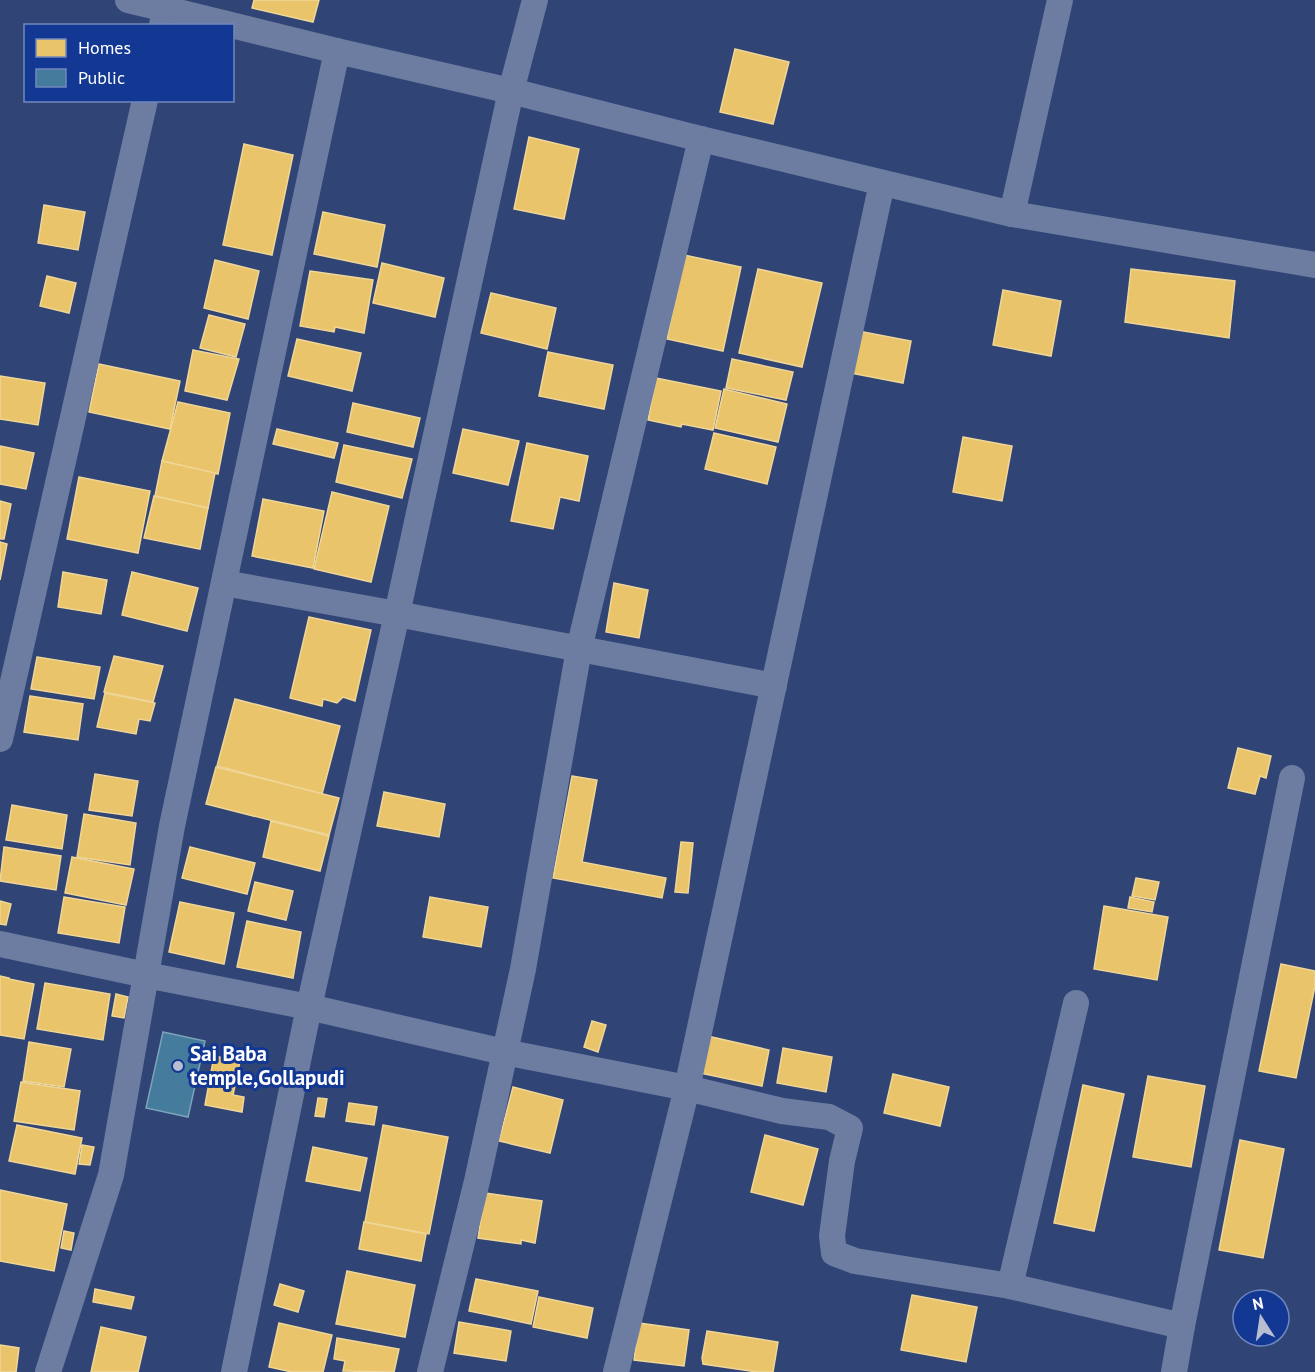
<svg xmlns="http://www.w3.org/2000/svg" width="1315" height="1372" viewBox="0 0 1315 1372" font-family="'PT Sans',sans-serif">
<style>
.homes{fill:#e9c46a;stroke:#f0d697;stroke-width:1.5}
.public{fill:#457b9d;stroke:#7da3ba;stroke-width:1.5}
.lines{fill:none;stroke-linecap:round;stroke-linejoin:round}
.minor{stroke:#6d7da1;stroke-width:26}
.poi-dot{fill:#b7becf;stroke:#133893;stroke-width:2}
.labels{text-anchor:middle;stroke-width:6;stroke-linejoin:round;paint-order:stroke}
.poi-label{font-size:21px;font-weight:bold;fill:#fff;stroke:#133893;text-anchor:start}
</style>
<rect width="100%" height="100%" fill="#304576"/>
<g class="homes">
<path d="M254,0H319L313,22L252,8Z"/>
<path d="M735,49L789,62L773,124L720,112Z"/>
<path d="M529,137L579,149L564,219L514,209Z"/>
<path d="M244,144L293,155L272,255L223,245Z"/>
<path d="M44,205L85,212L78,250L38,243Z"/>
<path d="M323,212L385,225L377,267L314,254Z"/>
<path d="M684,255L741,267L723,351L667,339Z"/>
<path d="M215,260L259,271L248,319L204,308Z"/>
<path d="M382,263L444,278L435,317L373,303Z"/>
<path d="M758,269L822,283L802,367L739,353Z"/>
<path d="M1131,269L1235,281L1229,338L1125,322Z"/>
<path d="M310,271L373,280L364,333L335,327L334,332L300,326Z"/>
<path d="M47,276L76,283L69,313L40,306Z"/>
<path d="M1003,290L1061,301L1051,356L993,345Z"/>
<path d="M491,293L556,308L547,349L481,333Z"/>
<path d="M209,315L245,324L236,357L200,348Z"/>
<path d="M853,330L911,341L903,383L845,372Z"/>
<path d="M297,339L361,353L352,391L288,376Z"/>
<path d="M193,350L239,359L227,400L185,391Z"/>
<path d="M548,352L613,365L604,409L539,396Z"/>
<path d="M732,359L793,372L786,400L726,388Z"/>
<path d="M99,364L180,381L170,429L89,412Z"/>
<path d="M0,376L45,383L38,425L0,419Z"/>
<path d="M656,378L721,391L713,430L682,424L681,427L648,420Z"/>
<path d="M724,389L787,404L778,442L715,428Z"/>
<path d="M178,402L230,413L218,474L162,461Z"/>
<path d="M353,403L420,418L413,447L347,432Z"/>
<path d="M277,429L338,443L334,458L273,444Z"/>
<path d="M463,429L519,441L508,485L453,473Z"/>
<path d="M714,433L776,447L767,484L705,469Z"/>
<path d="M963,437L1012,446L1002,501L953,492Z"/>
<path d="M527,443L588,456L579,501L560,497L553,529L511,521Z"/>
<path d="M344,445L412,459L402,498L336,482Z"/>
<path d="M0,446L34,453L26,489L0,484Z"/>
<path d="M162,461L215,473L208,508L155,496Z"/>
<path d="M79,477L150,491L138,553L67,539Z"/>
<path d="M332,492L389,506L371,582L314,569Z"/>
<path d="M154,496L208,508L200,549L144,538Z"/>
<path d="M263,499L324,511L313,568L252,556Z"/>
<path d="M0,501L11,504L4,539H0Z"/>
<path d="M0,542L7,544L0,580Z"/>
<path d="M63,572L107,580L101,614L58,607Z"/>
<path d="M132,572L198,588L187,631L122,615Z"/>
<path d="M614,583L648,590L639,638L606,632Z"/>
<path d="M309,617L371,630L355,701L343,697L337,703L323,699L322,706L290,698Z"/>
<path d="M114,656L163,666L153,702L104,692Z"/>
<path d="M37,657L100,667L94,699L31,689Z"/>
<path d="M105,693L155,703L150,721L139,719L136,734L97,727Z"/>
<path d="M30,696L83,704L78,740L24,732Z"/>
<path d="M235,699L340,726L322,794L217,766Z"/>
<path d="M1238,748L1271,756L1266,778L1260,776L1255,794L1228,788Z"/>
<path d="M216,767L339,798L329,835L206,804Z"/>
<path d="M95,774L138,781L132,816L89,810Z"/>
<path d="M572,776L597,780L582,862L666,878L662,898L553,878Z"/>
<path d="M384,792L445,804L439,837L377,826Z"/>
<path d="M12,805L67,815L62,849L6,840Z"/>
<path d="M84,814L136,823L130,865L77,857Z"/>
<path d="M271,821L329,836L320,871L263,857Z"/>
<path d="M681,842L693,843L688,893L675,892Z"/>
<path d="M4,847L61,856L56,890L0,881Z"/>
<path d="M190,847L255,863L247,894L182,878Z"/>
<path d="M72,857L134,869L126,905L65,893Z"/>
<path d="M1136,878L1159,882L1155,900L1132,896Z"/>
<path d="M255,882L293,891L286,920L248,911Z"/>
<path d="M64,897L125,907L119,943L58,933Z"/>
<path d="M430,897L488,907L481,947L423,937Z"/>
<path d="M1130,897L1154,902L1152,912L1128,908Z"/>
<path d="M0,901L11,904L6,925L0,924Z"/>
<path d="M180,902L234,913L224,964L169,952Z"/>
<path d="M1104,906L1168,917L1157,980L1094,969Z"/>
<path d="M247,921L301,932L293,978L237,967Z"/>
<path d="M1281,964L1315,971V986L1296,1078L1259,1071Z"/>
<path d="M0,976L9,978V979L34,984L24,1039L0,1035Z"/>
<path d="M45,983L110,994L103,1040L37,1029Z"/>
<path d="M116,994L128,997L124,1018L112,1016Z"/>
<path d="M592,1021L606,1025L598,1052L584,1047Z"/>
<path d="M703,1035L769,1050L762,1086L695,1072Z"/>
<path d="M29,1042L71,1049L64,1087L23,1081Z"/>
<path d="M783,1048L832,1057L826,1092L777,1083Z"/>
<path d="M214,1056L240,1061L233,1095L244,1097L242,1112L205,1105Z"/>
<path d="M893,1074L949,1087L940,1126L884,1113Z"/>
<path d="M1148,1076L1205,1086L1191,1167L1133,1157Z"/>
<path d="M21,1082L80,1091L74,1130L14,1121Z"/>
<path d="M1083,1085L1124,1094L1094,1231L1054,1223Z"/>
<path d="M513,1087L563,1100L550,1153L499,1141Z"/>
<path d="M318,1098L327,1099L324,1117L315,1116Z"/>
<path d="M349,1103L377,1107L374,1125L346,1121Z"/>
<path d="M17,1125L82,1138L75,1174L9,1161Z"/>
<path d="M383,1125L448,1137L429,1234L365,1222Z"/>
<path d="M765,1135L818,1149L803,1205L751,1192Z"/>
<path d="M1240,1140L1284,1149L1263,1258L1219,1250Z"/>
<path d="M82,1145L94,1147L90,1165L79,1164Z"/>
<path d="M313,1147L367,1158L360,1191L306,1181Z"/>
<path d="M0,1190L67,1204L54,1271L0,1261Z"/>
<path d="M485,1193L542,1201L535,1243L521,1240V1244L478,1238Z"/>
<path d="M364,1222L426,1234L421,1261L359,1249Z"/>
<path d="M64,1231L74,1233L71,1250L61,1248Z"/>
<path d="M347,1271L415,1285L405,1337L336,1324Z"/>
<path d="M476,1279L538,1291L531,1324L469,1311Z"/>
<path d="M280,1284L304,1291L298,1312L274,1305Z"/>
<path d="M95,1289L134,1297L131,1309L93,1302Z"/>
<path d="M912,1295L977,1307L966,1362L901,1350Z"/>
<path d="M539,1297L593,1308L587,1338L533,1327Z"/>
<path d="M459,1322L511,1331L506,1361L454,1353Z"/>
<path d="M279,1323L332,1335L323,1372H292L269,1367Z"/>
<path d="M639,1323L689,1330L684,1366L634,1360Z"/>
<path d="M101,1327L146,1337L138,1372H91Z"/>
<path d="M707,1331L778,1342L773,1372H757L703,1364L702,1358Z"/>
<path d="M337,1338L399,1349L394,1372L343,1371L345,1361L334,1359Z"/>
<path d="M0,1345L19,1348L16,1372H0Z"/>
</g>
<path class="public" d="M163,1032L205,1041L188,1117L146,1108Z"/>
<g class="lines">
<g class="minor">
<path d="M128,0L166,9L162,25"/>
<path d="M168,0L166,9L337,51L511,91L701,139L1012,214L1315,265"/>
<path d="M1012,214L1060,0"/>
<path d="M224,583L397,614L774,686"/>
<path d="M0,739L145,100"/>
<path d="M0,944L146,975L309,1007L504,1052L687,1088L782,1111L829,1117L850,1128L842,1161L832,1236L834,1253L855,1261L1010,1286L1182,1326L1174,1372"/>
<path d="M1010,1286L1076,1003"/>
<path d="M1182,1326L1292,778"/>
<path d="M48,1372L111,1175L172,826L337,51"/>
<path d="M234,1372L309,1007L397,614L511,91L535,0"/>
<path d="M430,1372L477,1181L523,969L579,649L701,139"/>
<path d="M616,1372L687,1088L882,183"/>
</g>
</g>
<circle class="poi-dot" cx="178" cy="1066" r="6"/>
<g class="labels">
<g class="poi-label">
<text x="190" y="1061">Sai Baba<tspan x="190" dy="24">temple,Gollapudi</tspan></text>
</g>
</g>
<rect x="24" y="24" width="210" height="78" fill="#133893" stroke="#7188be" stroke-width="1.5"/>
<rect x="36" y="39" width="30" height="18" fill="#e9c46a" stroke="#7188be" stroke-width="1.5"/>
<text x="78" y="54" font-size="18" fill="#ffffff">Homes</text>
<rect x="36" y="69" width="30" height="18" fill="#457b9d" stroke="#7188be" stroke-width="1.5"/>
<text x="78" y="84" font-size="18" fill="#ffffff">Public</text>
<g transform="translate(1261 1318) rotate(348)"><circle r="28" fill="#133893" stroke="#7188be" stroke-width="1.5"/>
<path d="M0-4.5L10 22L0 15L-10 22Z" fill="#b7becf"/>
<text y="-9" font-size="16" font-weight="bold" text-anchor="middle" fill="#ffffff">N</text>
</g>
</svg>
